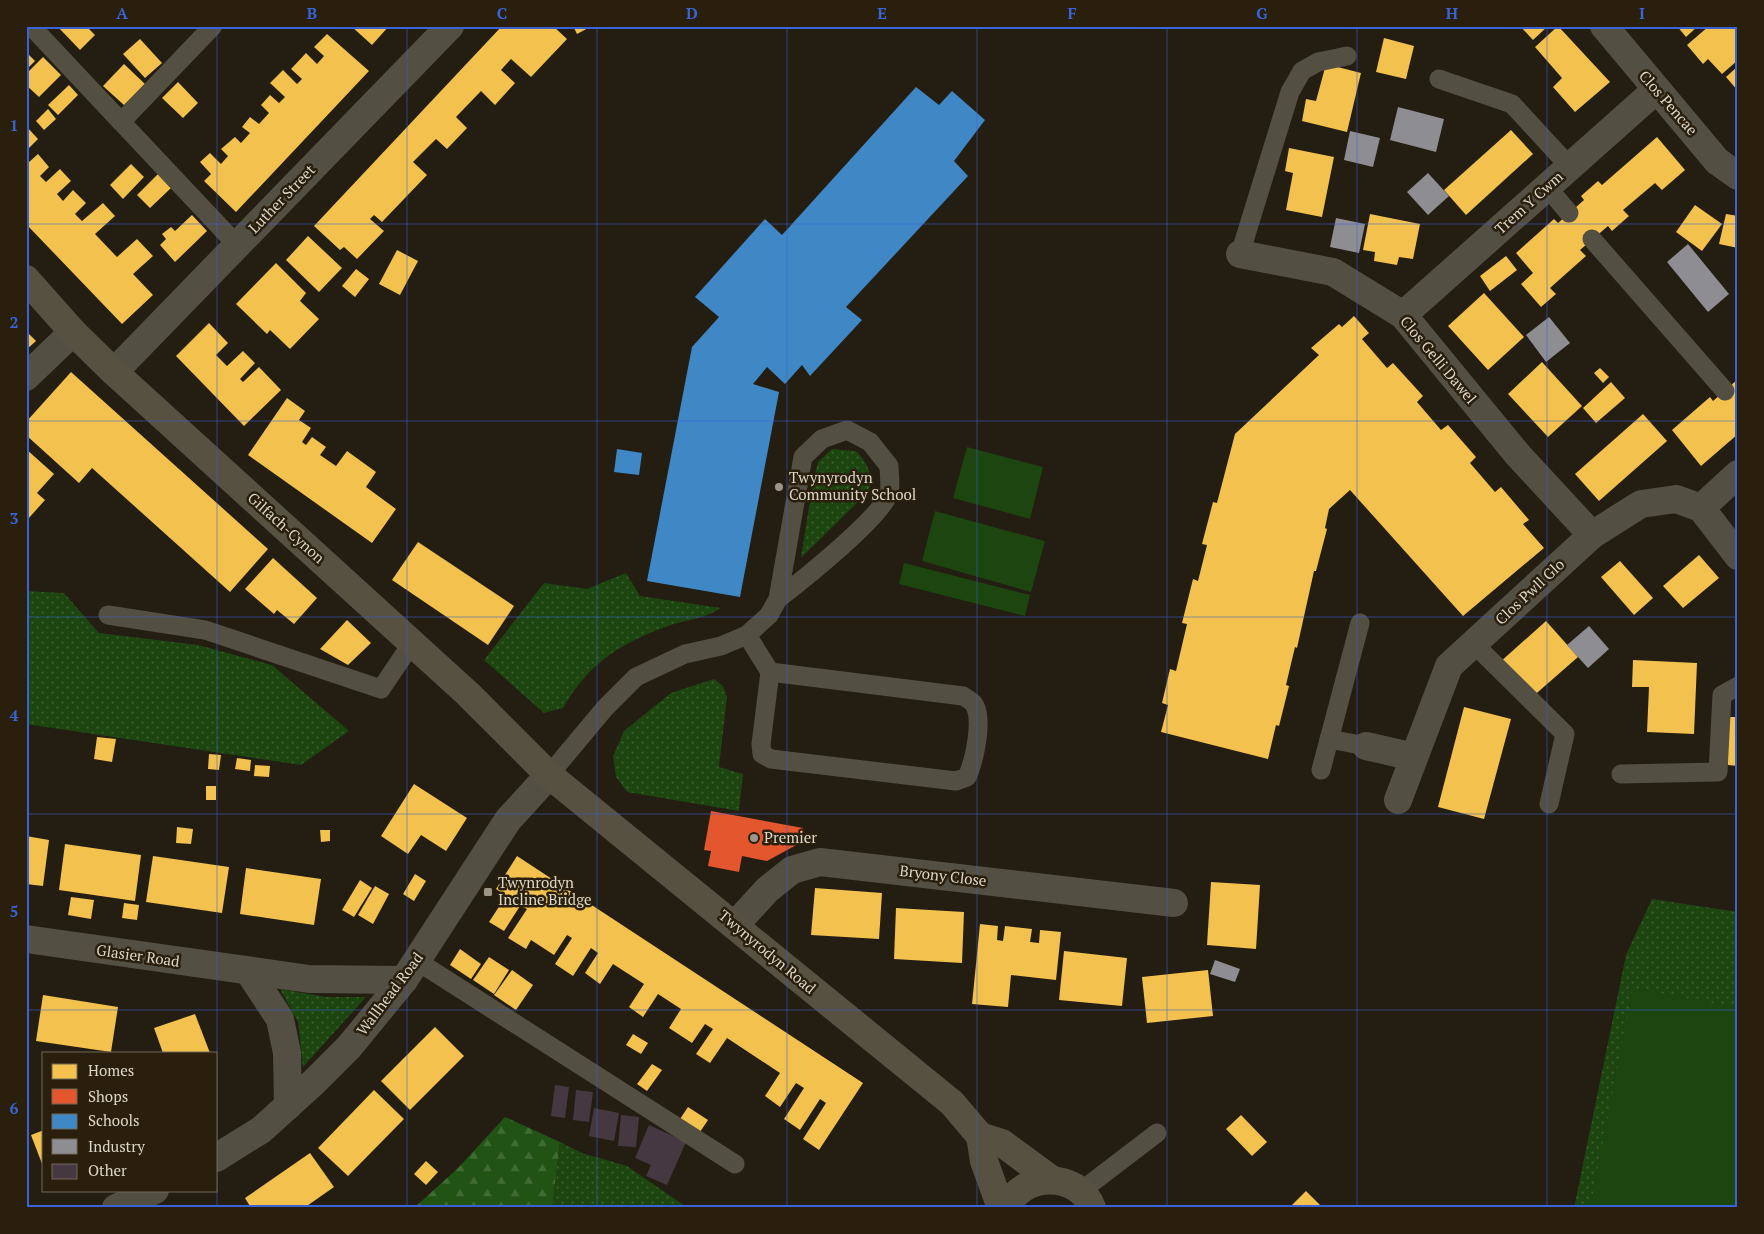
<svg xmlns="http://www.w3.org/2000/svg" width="1764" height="1234" viewBox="0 0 1764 1234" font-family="'PT Serif',serif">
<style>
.grass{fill:url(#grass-dots)}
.forest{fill:url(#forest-firs)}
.garden{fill:#1c4510}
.homes{fill:#f2c14e}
.shops{fill:#e4572e}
.schools{fill:#3f88c5}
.industry{fill:#8d8d92}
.building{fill:#463840}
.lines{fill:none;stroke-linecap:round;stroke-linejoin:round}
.lane{stroke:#544f43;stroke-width:19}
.street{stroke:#544f43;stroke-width:28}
.secondary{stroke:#575142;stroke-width:28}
.grid{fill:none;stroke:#3a63d6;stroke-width:1;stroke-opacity:0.55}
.poi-dot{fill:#9c968a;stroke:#291f0c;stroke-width:2}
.labels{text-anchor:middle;stroke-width:5;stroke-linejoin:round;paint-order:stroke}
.street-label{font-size:15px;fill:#ddd7cb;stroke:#291f0c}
.poi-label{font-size:15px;fill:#ddd7cb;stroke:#291f0c;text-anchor:start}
.neatline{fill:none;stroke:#3a63d6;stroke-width:2}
.grid-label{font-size:16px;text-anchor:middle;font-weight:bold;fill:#3a63d6}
</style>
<defs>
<pattern id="grass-dots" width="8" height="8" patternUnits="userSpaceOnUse" patternTransform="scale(1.25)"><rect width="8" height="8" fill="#1c4510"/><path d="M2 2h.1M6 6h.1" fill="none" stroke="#3d5f31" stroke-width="1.8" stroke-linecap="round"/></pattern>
<pattern id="forest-firs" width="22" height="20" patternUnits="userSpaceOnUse" patternTransform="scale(1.25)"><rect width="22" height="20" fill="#215314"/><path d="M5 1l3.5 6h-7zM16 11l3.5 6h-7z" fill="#416b35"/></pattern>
</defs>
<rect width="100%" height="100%" fill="#231d12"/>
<g class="grass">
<path d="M832,449L856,451C869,464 872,474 869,491L801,558L813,481L818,462Z"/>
<path d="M626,573L640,596L721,608C706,618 691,619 674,624C624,641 590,661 563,708L544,713L484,660L544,583L587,589Z"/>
<path d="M26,591L64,593L99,633L198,645L272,665L349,731L301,765L26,724Z"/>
<path d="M714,679L723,686L727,697L719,767L743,774L739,811L627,792L616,777L613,756L624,731L671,693Z"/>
<path d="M1652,899L1738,912V1208H1574L1626,955Z"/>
<path d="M280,989L326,997H366L303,1067L298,1022Z"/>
<path d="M560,1142L582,1153L627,1166L688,1208H552Z"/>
</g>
<path class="forest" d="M505,1117L560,1142L552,1208H414L458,1168Z"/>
<g class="garden">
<path d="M967,447L1043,467L1030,519L953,498Z"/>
<path d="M935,511L1045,541L1031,592L922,561Z"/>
<path d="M904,563L1030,595L1025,616L899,584Z"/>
<path d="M1633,988L1738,1008V1208H1590Z"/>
</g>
<g class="homes">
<path d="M57,26H86L95,35L80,50Z"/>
<path d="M351,26H389L372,45Z"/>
<path d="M502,26H553L567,39L531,77L511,59L501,70L515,83L495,105L481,91L456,117L467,128L447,149L436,139L413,162L427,175L382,222L374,215L370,219L384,231L357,259L344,247L340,250L314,226Z"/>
<path d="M573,26H592L577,34Z"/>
<path d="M1520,26H1548L1533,40Z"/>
<path d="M1558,26L1610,82L1575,112L1553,87L1562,78L1535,47Z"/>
<path d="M1677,26H1698L1686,37Z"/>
<path d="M1709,26L1738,28V60L1722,74L1708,59L1703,64L1687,45Z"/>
<path d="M327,34L369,71L236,212L204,181L211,174L200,162L210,153L221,164L228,156L221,149L235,137L241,143L250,133L242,127L250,117L259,124L269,113L261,105L270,95L279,103L285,97L270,83L283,70L297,84L302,79L291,69L306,53L317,64L324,56L314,47Z"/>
<path d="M1384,38L1414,46L1406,79L1376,72Z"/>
<path d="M140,39L162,63L145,78L123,54Z"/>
<path d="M29,55L35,61L26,70V57Z"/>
<path d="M43,57L61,75L39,97L26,85V74Z"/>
<path d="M124,64L145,84L124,105L103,86Z"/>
<path d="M1326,64L1361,73L1347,132L1302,121L1306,99L1316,101Z"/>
<path d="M1738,66V91L1726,77Z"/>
<path d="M178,82L198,103L183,118L162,98Z"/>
<path d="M69,85L78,95L58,115L48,105Z"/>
<path d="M48,109L56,119L44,130L36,121Z"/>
<path d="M26,126L38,139L26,151Z"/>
<path d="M1511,130L1533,154L1466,215L1444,190Z"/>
<path d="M1657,137L1685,170L1662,190L1655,183L1623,210L1629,216L1612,231L1608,226L1580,250L1586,256L1550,288L1556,294L1541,307L1521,284L1533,273L1516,253L1554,219L1558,223L1584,200L1581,196L1598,181L1602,185Z"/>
<path d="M1289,148L1334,157L1322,217L1286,210L1293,173L1285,171Z"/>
<path d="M38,154L49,167L40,176L46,182L60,169L71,181L57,194L63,201L73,190L86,203L75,214L82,221L103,203L115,216L95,234L115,255L117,257L137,239L153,256L133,274L153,295L122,324L26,224V161L28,163Z"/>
<path d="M131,164L144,177L123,199L110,185Z"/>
<path d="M158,174L171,188L150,208L137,195Z"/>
<path d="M1695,205L1722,224L1702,251L1676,232Z"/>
<path d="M1370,214L1420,224L1413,259L1399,257L1397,265L1374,261L1375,252L1363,250Z"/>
<path d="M1726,214L1738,216V248L1719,244Z"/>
<path d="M192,215L207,231L175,262L160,245L166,239L162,234L171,227L175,231Z"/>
<path d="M308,236L342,268L319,292L286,260Z"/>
<path d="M397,250L418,261L400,295L379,284Z"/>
<path d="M1506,256L1517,270L1490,291L1480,276Z"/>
<path d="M276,263L306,293L300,301L319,319L290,349L270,330L267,334L236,304Z"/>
<path d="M356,269L369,279L355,297L342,286Z"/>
<path d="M1484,293L1524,337L1488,370L1448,326Z"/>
<path d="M1354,316L1369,333L1362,339L1387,368L1393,363L1423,396L1417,402L1441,430L1448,425L1476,457L1470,463L1495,492L1501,487L1529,520L1523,524L1544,548L1463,616L1350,490L1329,509L1325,528L1327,529L1316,571H1314L1297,648L1295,647L1286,685L1289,686L1279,726L1276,725L1268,759L1161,732L1168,705L1162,703L1170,669L1176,671L1187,624L1182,623L1193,579L1198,581L1207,545L1202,544L1213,502L1217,503L1235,434L1319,355L1311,348L1339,324L1342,327Z"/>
<path d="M209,323L228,343L216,355L227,366L243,351L255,363L240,379L243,382L259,367L281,390L244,426L176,356Z"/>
<path d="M26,331L36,341L26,350Z"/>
<path d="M1542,362L1582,406L1548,437L1508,394Z"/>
<path d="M1600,368L1609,377L1603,383L1594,373Z"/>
<path d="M71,372L268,549L230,592L92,468L79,483L26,435V422Z"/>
<path d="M1738,379V434L1701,466L1672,430L1710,397L1713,401Z"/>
<path d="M1611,382L1625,398L1596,423L1583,408Z"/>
<path d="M287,398L305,411L299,420L311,428L302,442L306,445L312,437L326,447L320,455L336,466L347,451L376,472L366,487L396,509L372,543L248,455Z"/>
<path d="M1643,414L1667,441L1599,501L1575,474Z"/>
<path d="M26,449L54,474L37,493L45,500L28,519Z"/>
<path d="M418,542L514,606L488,645L392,580Z"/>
<path d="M1699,555L1719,578L1683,608L1663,586Z"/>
<path d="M273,558L317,598L294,624L277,610L274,614L245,589Z"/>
<path d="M1620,561L1653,598L1634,615L1601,577Z"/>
<path d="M347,620L371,643L348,665L320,649Z"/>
<path d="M1546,621L1578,657L1530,699L1499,663Z"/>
<path d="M1633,660L1697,663L1694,734L1647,732L1649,687H1632Z"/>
<path d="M1464,707L1511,719L1484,819L1438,807Z"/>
<path d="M1728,717H1738V766L1728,765Z"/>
<path d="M97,737L116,739L112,762L94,759Z"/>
<path d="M209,754L221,755L219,770L208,769Z"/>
<path d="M237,758L251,760L250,771L235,769Z"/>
<path d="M255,765L270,766L269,777L254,776Z"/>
<path d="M414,784L467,818L446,851L421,835L408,854L381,836Z"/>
<rect x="206" y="786" width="10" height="14"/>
<path d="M177,827L193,829L191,844L176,843Z"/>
<path d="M320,830H330V841L321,842Z"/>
<path d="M26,836L49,840L43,886L26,884Z"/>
<path d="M65,844L141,855L135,901L59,890Z"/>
<path d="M153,856L229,867L222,913L146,902Z"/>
<path d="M517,856L863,1083L819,1150L803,1139L826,1103L820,1099L800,1130L784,1119L804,1088L796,1083L780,1107L765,1096L780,1073L727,1038L710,1063L696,1054L713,1029L705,1024L692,1043L669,1028L681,1009L658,994L643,1017L629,1007L644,984L613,964L600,984L585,973L598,953L591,948L573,976L555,964L572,938L567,935L554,955L531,940L526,949L508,938L527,909L520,906L504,931L489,922L506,896L496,889Z"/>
<path d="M246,868L321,879L314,925L240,914Z"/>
<path d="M415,874L426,881L414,901L403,894Z"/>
<path d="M360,880L372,888L354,917L342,910Z"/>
<path d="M1211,882L1260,885L1256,949L1207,945Z"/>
<path d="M375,886L389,894L373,924L358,915Z"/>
<path d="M815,888L882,893L879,939L811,935Z"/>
<path d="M71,897L94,900L91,919L68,915Z"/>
<path d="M124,903L139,905L137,920L122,918Z"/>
<path d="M896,908L964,912L962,963L894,959Z"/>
<path d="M980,924L998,926L997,940L1003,941L1005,926L1032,929L1030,942L1039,943L1040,930L1061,932L1056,980L1011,975L1008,1007L972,1004Z"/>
<path d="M460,949L481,964L471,979L450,965Z"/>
<path d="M1064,951L1127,958L1122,1006L1059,1000Z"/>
<path d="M489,957L509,970L494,994L473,980Z"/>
<path d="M512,970L533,985L516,1010L494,995Z"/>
<path d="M1208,970L1213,1016L1147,1023L1142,977Z"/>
<path d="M43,995L118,1007L111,1052L36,1041Z"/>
<path d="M195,1014L210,1053H163L154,1028Z"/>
<path d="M435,1027L464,1056L410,1110L381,1081Z"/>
<path d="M633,1034L648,1043L641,1054L626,1045Z"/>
<path d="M652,1064L662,1070L647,1091L637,1084Z"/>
<path d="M374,1090L404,1119L348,1176L318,1148Z"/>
<path d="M688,1107L708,1120L700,1132L680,1119Z"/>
<path d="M1241,1115L1267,1142L1252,1156L1226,1129Z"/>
<path d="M44,1130V1169L31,1135Z"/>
<path d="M310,1153L334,1187L304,1208H251L245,1198Z"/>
<path d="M426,1161L438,1172L426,1185L414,1174Z"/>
<path d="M1306,1191L1323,1208H1289Z"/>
</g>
<path class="shops" d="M711,811L803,828L800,843L767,861L742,856L739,872L708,866L711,851L704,850Z"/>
<g class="schools">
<path d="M916,87L939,105L952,91L985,120L954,161L968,176L846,307L862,320L810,376L802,365L785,384L767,367L753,384L779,392L740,597L647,581L692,347L719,317L695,297L765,219L782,235Z"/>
<path d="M617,449L642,453L639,475L614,472Z"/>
</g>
<g class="industry">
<path d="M1398,107L1444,119L1436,152L1390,140Z"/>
<path d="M1350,131L1380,138L1373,167L1344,160Z"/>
<path d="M1428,173L1449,196L1428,215L1407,192Z"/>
<path d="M1336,218L1365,224L1359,253L1330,247Z"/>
<path d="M1688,244L1729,294L1708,312L1667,262Z"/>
<path d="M1549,317L1570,343L1546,362L1526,335Z"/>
<path d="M1589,626L1609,649L1588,668L1567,645Z"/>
<path d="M1215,960L1240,969L1235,982L1210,974Z"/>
</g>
<g class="building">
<path d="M555,1085L569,1087L565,1118L551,1116Z"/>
<path d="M576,1090L593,1092L589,1122L573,1120Z"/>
<path d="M594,1108L619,1113L614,1141L589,1136Z"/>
<path d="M621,1115L639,1117L636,1147L618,1146Z"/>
<path d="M649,1125L686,1142L667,1185L646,1176L651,1165L635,1158Z"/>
</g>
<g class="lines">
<g class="lane">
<path d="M31,26L237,245"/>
<path d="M1439,79L1512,104L1570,167"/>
<path d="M121,122L213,26"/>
<path d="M1547,187L1569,213"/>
<path d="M1592,239L1725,391"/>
<path d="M1240,254L1290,92L1302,71L1318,62L1347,56"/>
<path d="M108,615L205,630L381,689L412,643"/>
<path d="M747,635L770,672L761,744L762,754L771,759L956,781L967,777C974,762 983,722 975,706C973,701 967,699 963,696L770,672"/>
<path d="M1474,644L1565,734L1549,804"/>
<path d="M1329,739L1366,746"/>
<path d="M1321,770L1360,623"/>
<path d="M1621,774L1718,772L1722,695L1738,686"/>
<path d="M549,775L605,708L636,677L685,654L721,646L747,635L769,615L778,599L803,457L822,439L847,430L870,442L889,466C889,474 891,485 889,493C882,517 800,582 778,599"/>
<path d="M417,961L735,1164"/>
<path d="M1081,1191L1157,1133"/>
</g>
<g class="street">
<path d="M1604,26L1717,161L1738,176"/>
<path d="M1240,254L1333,272L1403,315L1518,455L1592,535"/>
<path d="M1403,315L1656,90"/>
<path d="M114,372L450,26"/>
<path d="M26,377L73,332"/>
<path d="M1701,508L1738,556"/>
<path d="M1701,508L1738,474"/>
<path d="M1366,746L1414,757"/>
<path d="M1398,800L1449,666L1592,535L1641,504L1676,499L1701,508"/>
<path d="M735,925L767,890L792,870L820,862L1174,903"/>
<path d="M26,939L309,979L404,980"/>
<path d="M249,972L280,1019L287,1053L288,1106"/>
<path d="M216,1158L261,1130L314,1082L349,1047L404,980L508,820L549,775"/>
<path d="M116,1208L155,1190"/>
</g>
<g class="secondary">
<path d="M26,279L73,332L114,372L468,694L549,775L952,1103L980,1136L1002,1143L1051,1179"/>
<path d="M980,1136L984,1161L1001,1208"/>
<path d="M1007,1208C1021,1172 1079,1171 1092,1208"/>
</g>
</g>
<path class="grid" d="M217,26V1208M407,26V1208M597,26V1208M787,26V1208M977,26V1208M1167,26V1208M1357,26V1208M1547,26V1208M26,224H1738M26,421H1738M26,617H1738M26,814H1738M26,1010H1738"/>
<g class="poi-dot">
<circle cx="779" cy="487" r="5"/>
<circle cx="754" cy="838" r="5"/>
<rect x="483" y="887" width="10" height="10" rx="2.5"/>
</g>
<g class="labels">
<g class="street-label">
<text transform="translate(1668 103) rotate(49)" y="5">Clos Pencae</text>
<text transform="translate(282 199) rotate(-46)" y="5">Luther Street</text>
<text transform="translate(1529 203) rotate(-42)" y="5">Trem Y Cwm</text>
<text transform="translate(1438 360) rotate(50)" y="5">Clos Gelli Dawel</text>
<text transform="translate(286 528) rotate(42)" y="5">Gilfach-Cynon</text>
<text transform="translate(1530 592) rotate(-43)" y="5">Clos Pwll Glo</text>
<text transform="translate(943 876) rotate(7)" y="5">Bryony Close</text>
<text transform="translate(767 952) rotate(40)" y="5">Twynyrodyn Road</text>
<text transform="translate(138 956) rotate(8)" y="5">Glasier Road</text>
<text transform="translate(390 994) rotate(-53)" y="5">Wallhead Road</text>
</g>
<g class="poi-label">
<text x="789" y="483">Twynyrodyn<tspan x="789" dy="17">Community School</tspan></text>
<text x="764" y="843">Premier</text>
<text x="498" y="888">Twynrodyn<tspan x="498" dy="17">Incline Bridge</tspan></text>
</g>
</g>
<rect width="1764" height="1234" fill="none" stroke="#291f0c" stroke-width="55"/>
<rect x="42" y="1052" width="175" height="140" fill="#291f0c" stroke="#716958"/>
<rect x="52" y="1064" width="25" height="15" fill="#f2c14e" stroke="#716958"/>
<text x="88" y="1076" font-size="15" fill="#ddd7cb">Homes</text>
<rect x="52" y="1089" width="25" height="15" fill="#e4572e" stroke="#716958"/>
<text x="88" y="1102" font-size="15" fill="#ddd7cb">Shops</text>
<rect x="52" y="1114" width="25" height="15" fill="#3f88c5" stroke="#716958"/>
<text x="88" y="1126" font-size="15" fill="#ddd7cb">Schools</text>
<rect x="52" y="1139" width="25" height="15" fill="#8d8d92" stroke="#716958"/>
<text x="88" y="1152" font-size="15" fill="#ddd7cb">Industry</text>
<rect x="52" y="1164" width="25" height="15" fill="#463840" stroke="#716958"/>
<text x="88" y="1176" font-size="15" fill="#ddd7cb">Other</text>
<rect x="28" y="28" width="1708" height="1178" class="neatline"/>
<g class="grid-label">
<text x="122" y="19">A</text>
<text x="312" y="19">B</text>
<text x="502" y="19">C</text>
<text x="692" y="19">D</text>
<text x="882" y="19">E</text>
<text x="1072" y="19">F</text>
<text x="1262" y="19">G</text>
<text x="1452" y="19">H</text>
<text x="1642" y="19">I</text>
<text x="14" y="131">1</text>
<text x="14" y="328">2</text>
<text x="14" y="524">3</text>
<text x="14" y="721">4</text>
<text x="14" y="917">5</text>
<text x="14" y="1114">6</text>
</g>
</svg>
